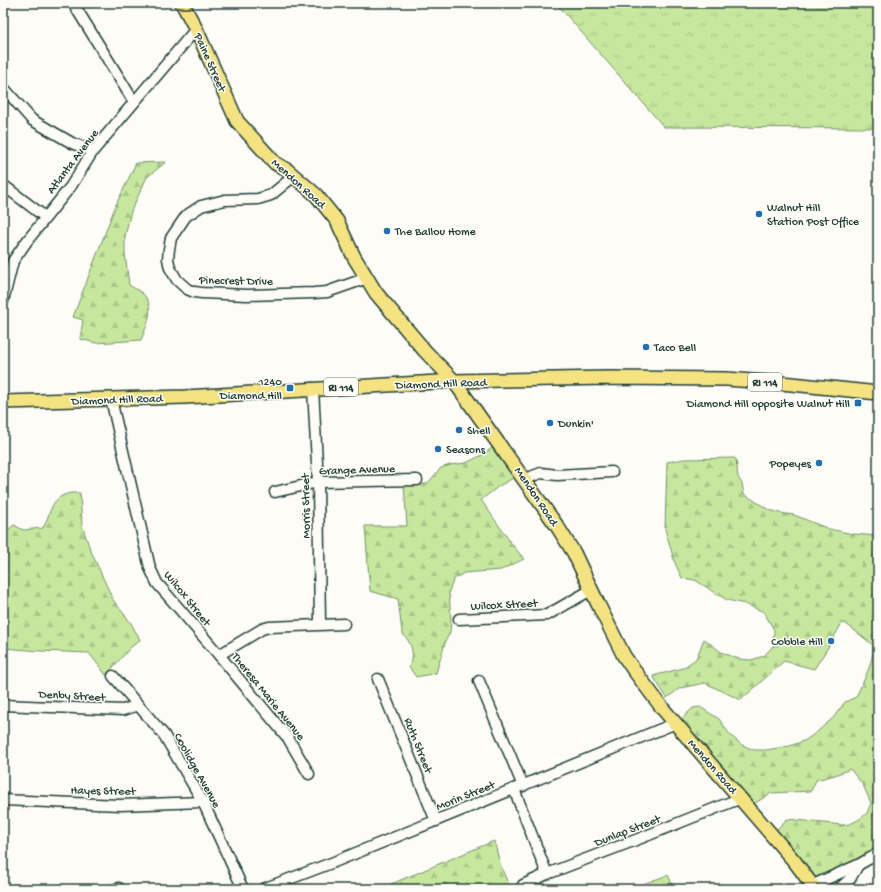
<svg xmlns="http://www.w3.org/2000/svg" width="881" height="892" viewBox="0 0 881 892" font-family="'Gochi Hand',sans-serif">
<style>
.grass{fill:url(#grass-tufts);stroke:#749269}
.forest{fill:url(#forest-firs);stroke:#749269}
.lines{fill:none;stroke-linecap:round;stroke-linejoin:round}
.minor-casing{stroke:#1f3d34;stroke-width:13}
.major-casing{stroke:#1f3d34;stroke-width:16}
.minor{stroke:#fdfcf7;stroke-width:10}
.major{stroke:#f5e382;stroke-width:13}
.poi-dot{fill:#1f6fb2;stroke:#fdfcf7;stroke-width:1.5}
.labels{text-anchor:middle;stroke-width:3;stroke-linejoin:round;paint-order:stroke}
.shield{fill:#fdfcf7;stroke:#62766e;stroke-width:1}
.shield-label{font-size:11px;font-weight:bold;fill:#1f3d34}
.street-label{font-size:12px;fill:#1f3d34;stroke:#fdfcf7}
.poi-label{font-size:12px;fill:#1f3d34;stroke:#fdfcf7;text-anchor:start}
</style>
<defs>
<pattern id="grass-tufts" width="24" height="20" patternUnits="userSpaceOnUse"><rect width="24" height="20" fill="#c8e79e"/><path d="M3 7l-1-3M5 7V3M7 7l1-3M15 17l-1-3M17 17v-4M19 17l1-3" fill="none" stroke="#abc789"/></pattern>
<pattern id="forest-firs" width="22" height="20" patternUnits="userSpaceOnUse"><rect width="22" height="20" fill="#c8e79e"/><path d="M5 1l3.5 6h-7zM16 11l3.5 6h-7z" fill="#abc789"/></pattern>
</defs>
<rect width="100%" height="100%" fill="#fdfcf7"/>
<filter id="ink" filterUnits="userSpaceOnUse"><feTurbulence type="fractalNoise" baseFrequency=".025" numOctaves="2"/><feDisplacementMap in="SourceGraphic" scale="8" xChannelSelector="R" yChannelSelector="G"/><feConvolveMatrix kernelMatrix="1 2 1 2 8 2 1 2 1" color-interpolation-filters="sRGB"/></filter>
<g filter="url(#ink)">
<path class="grass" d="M556,3H878V128L664,127Z"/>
<g class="forest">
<path d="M166,162L147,177L131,211L125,236V254L129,285C133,288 139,290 143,294C156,307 147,325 141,340L96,343L80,339L83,320L73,317L115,207L136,163Z"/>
<path d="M498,444L517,476L499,486L481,500L511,543L524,559L501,570L464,573L454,579L449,591L451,621L450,632L446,640L436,673L416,677L409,667C414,661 413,649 409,642C407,638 404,637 402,632L398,599L370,591L365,526H407L404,484H427L441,468L450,465L466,463L482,455Z"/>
<path d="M734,458L736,459L738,477L742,484L744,494L769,510L780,513L794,515L829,529L853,534L878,536V850L842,889H812L772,834L787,819L842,825L850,824L860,819L867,813L871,803L863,785L850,769L835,775L816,780L811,791L771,793L749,807L677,723L693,708L700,707L719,719L730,735L742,745L754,750H766L790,746L806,740L817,732L833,718L845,702L856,697C863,681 874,663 873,645L845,623H842L827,649L814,669L784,661L741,700L705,683L680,688L667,698L653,676L683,668L696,659L704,639L721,652L739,659L751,660L764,656L773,646L774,630L764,612L745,604L727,600L695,580L682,578L675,563L665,529L667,462L684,459Z"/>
<path d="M71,493H80L82,525L90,549L113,600L131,623L140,640L131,647L106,675L89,653L41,651L3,648V534L14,525L23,530L43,528C52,511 50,497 71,493Z"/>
<path d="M494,841L501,867L510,888L379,889Z"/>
<path d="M668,875L674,889H629Z"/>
</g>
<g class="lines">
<g class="minor-casing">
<g id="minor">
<path d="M73,3L134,102"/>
<path d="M3,87L32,120L72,143L93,151"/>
<path d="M294,176L271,195L258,199L225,200L201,206L186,216L171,238L169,249L168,259L170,268L177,280L187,289L194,292L202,293L247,295L314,293L327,292L367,278"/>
<path d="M3,185L45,217"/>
<path d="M3,301L13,261L27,241L71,186L93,151L196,29"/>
<path d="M313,388L318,482L320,624"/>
<path d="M111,399L150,568L157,583L219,655L262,629L269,627L344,624"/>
<path d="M525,479L541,473L557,475L612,472"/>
<path d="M275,492L318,482L417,480"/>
<path d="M459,619L547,615L591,590"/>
<path d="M219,655L288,738L309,774"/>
<path d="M113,676L164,735L203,802L243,889"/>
<path d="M378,679L436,821"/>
<path d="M479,681L523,786"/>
<path d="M3,705L123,710L138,705"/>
<path d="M514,789L547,874"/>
<path d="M3,800L120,805L203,802"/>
<path d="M523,885L547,874L641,838L741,798"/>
<path d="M813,885L858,865L874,856L878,852"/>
<path d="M116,889L119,888"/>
<path d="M263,889L334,862L676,723"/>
<path d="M839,889L850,879L858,865"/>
</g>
</g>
<g class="major-casing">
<g id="major">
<path d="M182,3L196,29L237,121L275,163L287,170L316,195L337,221L354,257L376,293L425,351L454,381L557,526L574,553L598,604L624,656L633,669L663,709L795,862L815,889"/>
<path d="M3,402L185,397L454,381L607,378L727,379L792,384L878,393"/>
</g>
</g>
<use href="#minor" class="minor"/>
<use href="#major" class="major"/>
</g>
</g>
<g class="poi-dot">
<circle cx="759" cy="214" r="4"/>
<circle cx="387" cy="231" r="4"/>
<circle cx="646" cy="347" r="4"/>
<rect x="286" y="384" width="8" height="8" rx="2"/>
<rect x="854" y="399" width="8" height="8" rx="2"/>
<circle cx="550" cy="423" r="4"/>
<circle cx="459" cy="430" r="4"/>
<circle cx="438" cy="449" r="4"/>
<circle cx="819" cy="463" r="4"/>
<circle cx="831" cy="641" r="4"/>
</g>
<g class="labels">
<g class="shield">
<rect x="748" y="373" width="34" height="18" rx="3"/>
<rect x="324" y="378" width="34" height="18" rx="3"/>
</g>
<g class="shield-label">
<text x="765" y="386">RI 114</text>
<text x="341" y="391">RI 114</text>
</g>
<g class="street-label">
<text transform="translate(211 62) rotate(66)" y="4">Paine Street</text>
<text transform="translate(72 161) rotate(-53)" y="4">Atlanta Avenue</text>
<text transform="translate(299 183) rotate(42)" y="4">Mendon Road</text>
<text transform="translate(236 280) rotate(1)" y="4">Pinecrest Drive</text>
<text transform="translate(441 383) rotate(-2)" y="4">Diamond Hill Road</text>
<text transform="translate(117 399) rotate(-2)" y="4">Diamond Hill Road</text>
<text transform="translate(357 469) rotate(-2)" y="4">Grange Avenue</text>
<text transform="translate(537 496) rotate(56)" y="4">Mendon Road</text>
<text transform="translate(305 506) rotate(-91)" y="4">Morris Street</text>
<text transform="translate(188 598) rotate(51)" y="4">Wilcox Street</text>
<text transform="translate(504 604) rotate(-3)" y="4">Wilcox Street</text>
<text transform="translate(72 695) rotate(3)" y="4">Denby Street</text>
<text transform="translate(269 696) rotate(51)" y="4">Theresa Marie Avenue</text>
<text transform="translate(419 745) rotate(68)" y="4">Ruth Street</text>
<text transform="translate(713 766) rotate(49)" y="4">Mendon Road</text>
<text transform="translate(198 770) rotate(61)" y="4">Coolidge Avenue</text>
<text transform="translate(103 790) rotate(1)" y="4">Hayes Street</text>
<text transform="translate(465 795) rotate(-22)" y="4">Morin Street</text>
<text transform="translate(627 830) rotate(-21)" y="4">Dunlap Street</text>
</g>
<g class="poi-label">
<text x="767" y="211">Walnut Hill<tspan x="767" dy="14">Station Post Office</tspan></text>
<text x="395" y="235">The Ballou Home</text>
<text x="654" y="351">Taco Bell</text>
<text x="282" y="385" text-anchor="end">1240<tspan x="282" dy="14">Diamond Hill</tspan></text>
<text x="850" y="407" text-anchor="end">Diamond Hill opposite Walnut Hill</text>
<text x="558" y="427">Dunkin'</text>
<text x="467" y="434">Shell</text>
<text x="446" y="453">Seasons</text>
<text x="811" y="467" text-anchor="end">Popeyes</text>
<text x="823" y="645" text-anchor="end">Cobble Hill</text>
</g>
</g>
<rect width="881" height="892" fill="none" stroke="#fdfcf7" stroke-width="16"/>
<rect x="8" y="8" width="865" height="876" fill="none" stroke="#1f3d34" stroke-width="1.5" filter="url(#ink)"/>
</svg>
